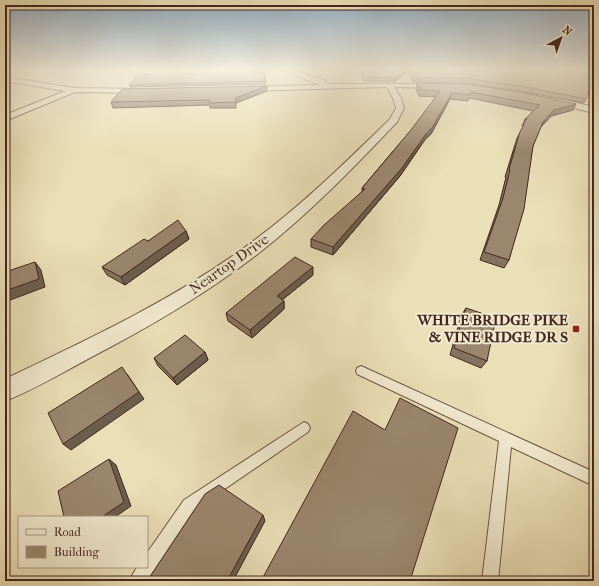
<svg xmlns="http://www.w3.org/2000/svg" width="599" height="586" viewBox="0 0 599 586" font-family="'IM FELL French Canon',serif">
<style>
.lines{fill:none;stroke-linecap:round;stroke-linejoin:round}
.service-casing{stroke:#6c5645;stroke-width:2}
.minor-casing{stroke:#6c5645;stroke-width:2}
.service{fill:#f2ead0;fill-rule:evenodd}
.minor{fill:#f2ead0;fill-rule:evenodd}
.wall{fill:#84745f;stroke:#42281f}
.shaded-wall{fill:#6c5e4d;stroke:#42281f}
.building{fill:#9a876e;stroke:#42281f}
.poi-dot{fill:#8f2418;stroke:#f2ead0;stroke-width:1.5}
.labels{text-anchor:middle;stroke-width:4;stroke-linejoin:round;paint-order:stroke}
.street-label{font-size:15px;fill:#42281f;stroke:#f2ead0}
.poi-label{font-size:15px;font-weight:bold;fill:#42281f;stroke:#f2ead0;text-anchor:end}
</style>
<rect width="100%" height="100%" fill="#ebdfb7"/>
<filter id="stains"><feTurbulence type="fractalNoise" baseFrequency=".005" numOctaves="4"/><feColorMatrix values="0 0 0 0 .2 0 0 0 0 .09 0 0 0 0 .02 0 0 0 .5 -.17"/></filter>
<radialGradient id="worn" r=".72"><stop offset=".6" stop-color="#630" stop-opacity="0"/><stop offset="1" stop-color="#630" stop-opacity=".3"/></radialGradient>
<g class="lines">
<g class="service-casing">
<g id="service">
<path d="M361,366L594,472V486L511,447L498,581H482L499,441L357,374L356,371L357,368Z"/>
<path d="M304,422L308,424L310,428L308,432L194,510L147,581H129L137,567H147V553L184,500Z"/>
</g>
</g>
<g class="minor-casing">
<g id="minor">
<path d="M282,70H291L326,81V84H442L446,86L442,88L394,87L401,98L404,108L397,122C353,168 309,214 259,253C205,295 146,329 86,360C60,374 33,390 5,401V379C89,339 173,300 248,245C299,208 345,163 390,119L396,108L393,98L387,87L243,91L239,89L243,87L320,85Z"/>
<path d="M5,77L75,88L146,89L150,91L146,93L75,92L5,121V115L65,91L5,81Z"/>
<path d="M552,97L594,107V113L549,102L548,100Z"/>
</g>
</g>
<use href="#service" class="service"/>
<use href="#minor" class="minor"/>
</g>
<g class="wall">
<path d="M250,70H264L266,84L130,87L129,85L257,72Z"/>
<path d="M314,70H325L321,71Z"/>
<path d="M359,70H594V93L588,92L586,99L584,103L518,91L463,83L413,82L407,72L394,82L364,81Z"/>
<path d="M417,83L573,110L551,116L541,127L533,146L509,260L504,268L480,260L499,205L506,177H505L517,138L524,125L522,126L533,111L469,98L468,101L450,99L431,134L424,141L400,176L333,255L311,247V239L362,192V188L411,130L436,97L419,96L416,89Z"/>
<path d="M267,91L236,103V108H210V105L113,108L111,102Z"/>
<path d="M186,231L189,239L125,285L107,275L102,267L148,241Z"/>
<path d="M313,275L282,300L284,301V309L252,338L228,321L226,313Z"/>
<path d="M466,308L487,361L481,368L450,355L461,316Z"/>
<path d="M205,352L208,360L177,385L158,366L154,358Z"/>
</g>
<g class="shaded-wall">
<path d="M405,70H408L407,72L394,82L395,78Z"/>
<path d="M267,86V91L236,103L235,98Z"/>
<path d="M452,93L450,99L431,134L424,141L400,176L333,255V247L426,134Z"/>
<path d="M576,104L573,110L551,116L540,128L543,122L554,110Z"/>
<path d="M527,118L524,125L522,126L525,119Z"/>
<path d="M186,231L189,239L125,285L121,277Z"/>
<path d="M35,262L41,270L45,287L5,302V291Z"/>
<path d="M313,267V275L277,304V296Z"/>
<path d="M284,301V309L252,338L250,330Z"/>
<path d="M205,352L208,360L177,385L173,378Z"/>
<path d="M127,374L144,399L71,450L63,444Z"/>
<path d="M109,459L116,465L131,506L115,517H102Z"/>
<path d="M263,515L265,521L233,581H227Z"/>
</g>
<g class="building">
<path d="M258,70H264V72Z"/>
<path d="M361,70H405L395,78L365,77Z"/>
<path d="M409,70H594V88L590,87L586,99L520,86L464,78H414Z"/>
<path d="M264,72L266,81L129,85L138,74Z"/>
<path d="M417,83L465,84L520,92L576,104L554,110L543,122L533,146L524,209L509,260L484,252L503,198L510,170L509,169L520,132L527,118L525,119L540,105L470,92V95L452,93L432,128L426,134L402,168L333,247L311,239L324,225L365,189L362,188L411,130L440,91L421,90Z"/>
<path d="M267,86L235,98L236,102L209,103L210,100L111,102L122,89Z"/>
<path d="M178,220L186,231L121,277L102,267L144,239L148,241Z"/>
<path d="M295,257L313,267L277,296L284,301L250,330L226,313Z"/>
<path d="M35,262L39,279L5,291V272Z"/>
<path d="M466,308L496,318L487,361L454,348Z"/>
<path d="M185,335L205,352L173,378L154,358Z"/>
<path d="M122,367L139,392L63,444L48,413Z"/>
<path d="M400,398L458,428L410,581H261L353,411L385,430Z"/>
<path d="M109,459L124,502L102,517H64L58,491Z"/>
<path d="M219,485L263,515L227,581H147L205,494Z"/>
</g>
<linearGradient id="sky" x2="0" y2="1"><stop stop-color="#92acc0"/><stop offset="0.46" stop-color="#f6f1df"/><stop offset="1" stop-color="#f6f1df" stop-opacity="0"/></linearGradient>
<rect width="599" height="152" fill="url(#sky)"/>
<rect class="poi-dot" x="572" y="325" width="8" height="8" rx="2"/>
<g class="labels">
<g class="street-label">
<text transform="translate(229 264) rotate(-35)" y="5">Neartop Drive</text>
</g>
<g class="poi-label">
<text x="568" y="325">WHITE BRIDGE PIKE<tspan x="568" dy="17">&amp; VINE RIDGE DR S</tspan></text>
</g>
</g>
<rect width="599" height="586" fill="none" stroke="#ebdfb7" stroke-width="20"/>
<rect x="6" y="6" width="587" height="574" fill="none" stroke="#42281f" stroke-width="2"/>
<rect x="10" y="10" width="579" height="566" fill="none" stroke="#42281f"/>
<rect x="18" y="516" width="130" height="52" fill="#f2ead0" stroke="#ac9c89"/>
<rect x="26" y="529" width="20" height="6" fill="#f2ead0" stroke="#ac9c89"/>
<text x="54" y="536" font-size="12" fill="#42281f">Road</text>
<rect x="26" y="546" width="20" height="12" fill="#9a876e" stroke="#ac9c89"/>
<text x="54" y="556" font-size="12" fill="#42281f">Building</text>
<g transform="translate(561 38) rotate(41)" stroke="#f2ead0" stroke-width="3" paint-order="stroke">
<path d="M0-3L7 15L0 10L-7 15Z" fill="#42281f"/>
<text y="-6" font-size="11" font-weight="bold" text-anchor="middle" fill="#42281f">N</text>
</g>
<rect width="100%" height="100%" filter="url(#stains)"/>
<rect width="100%" height="100%" fill="url(#worn)"/>
</svg>
